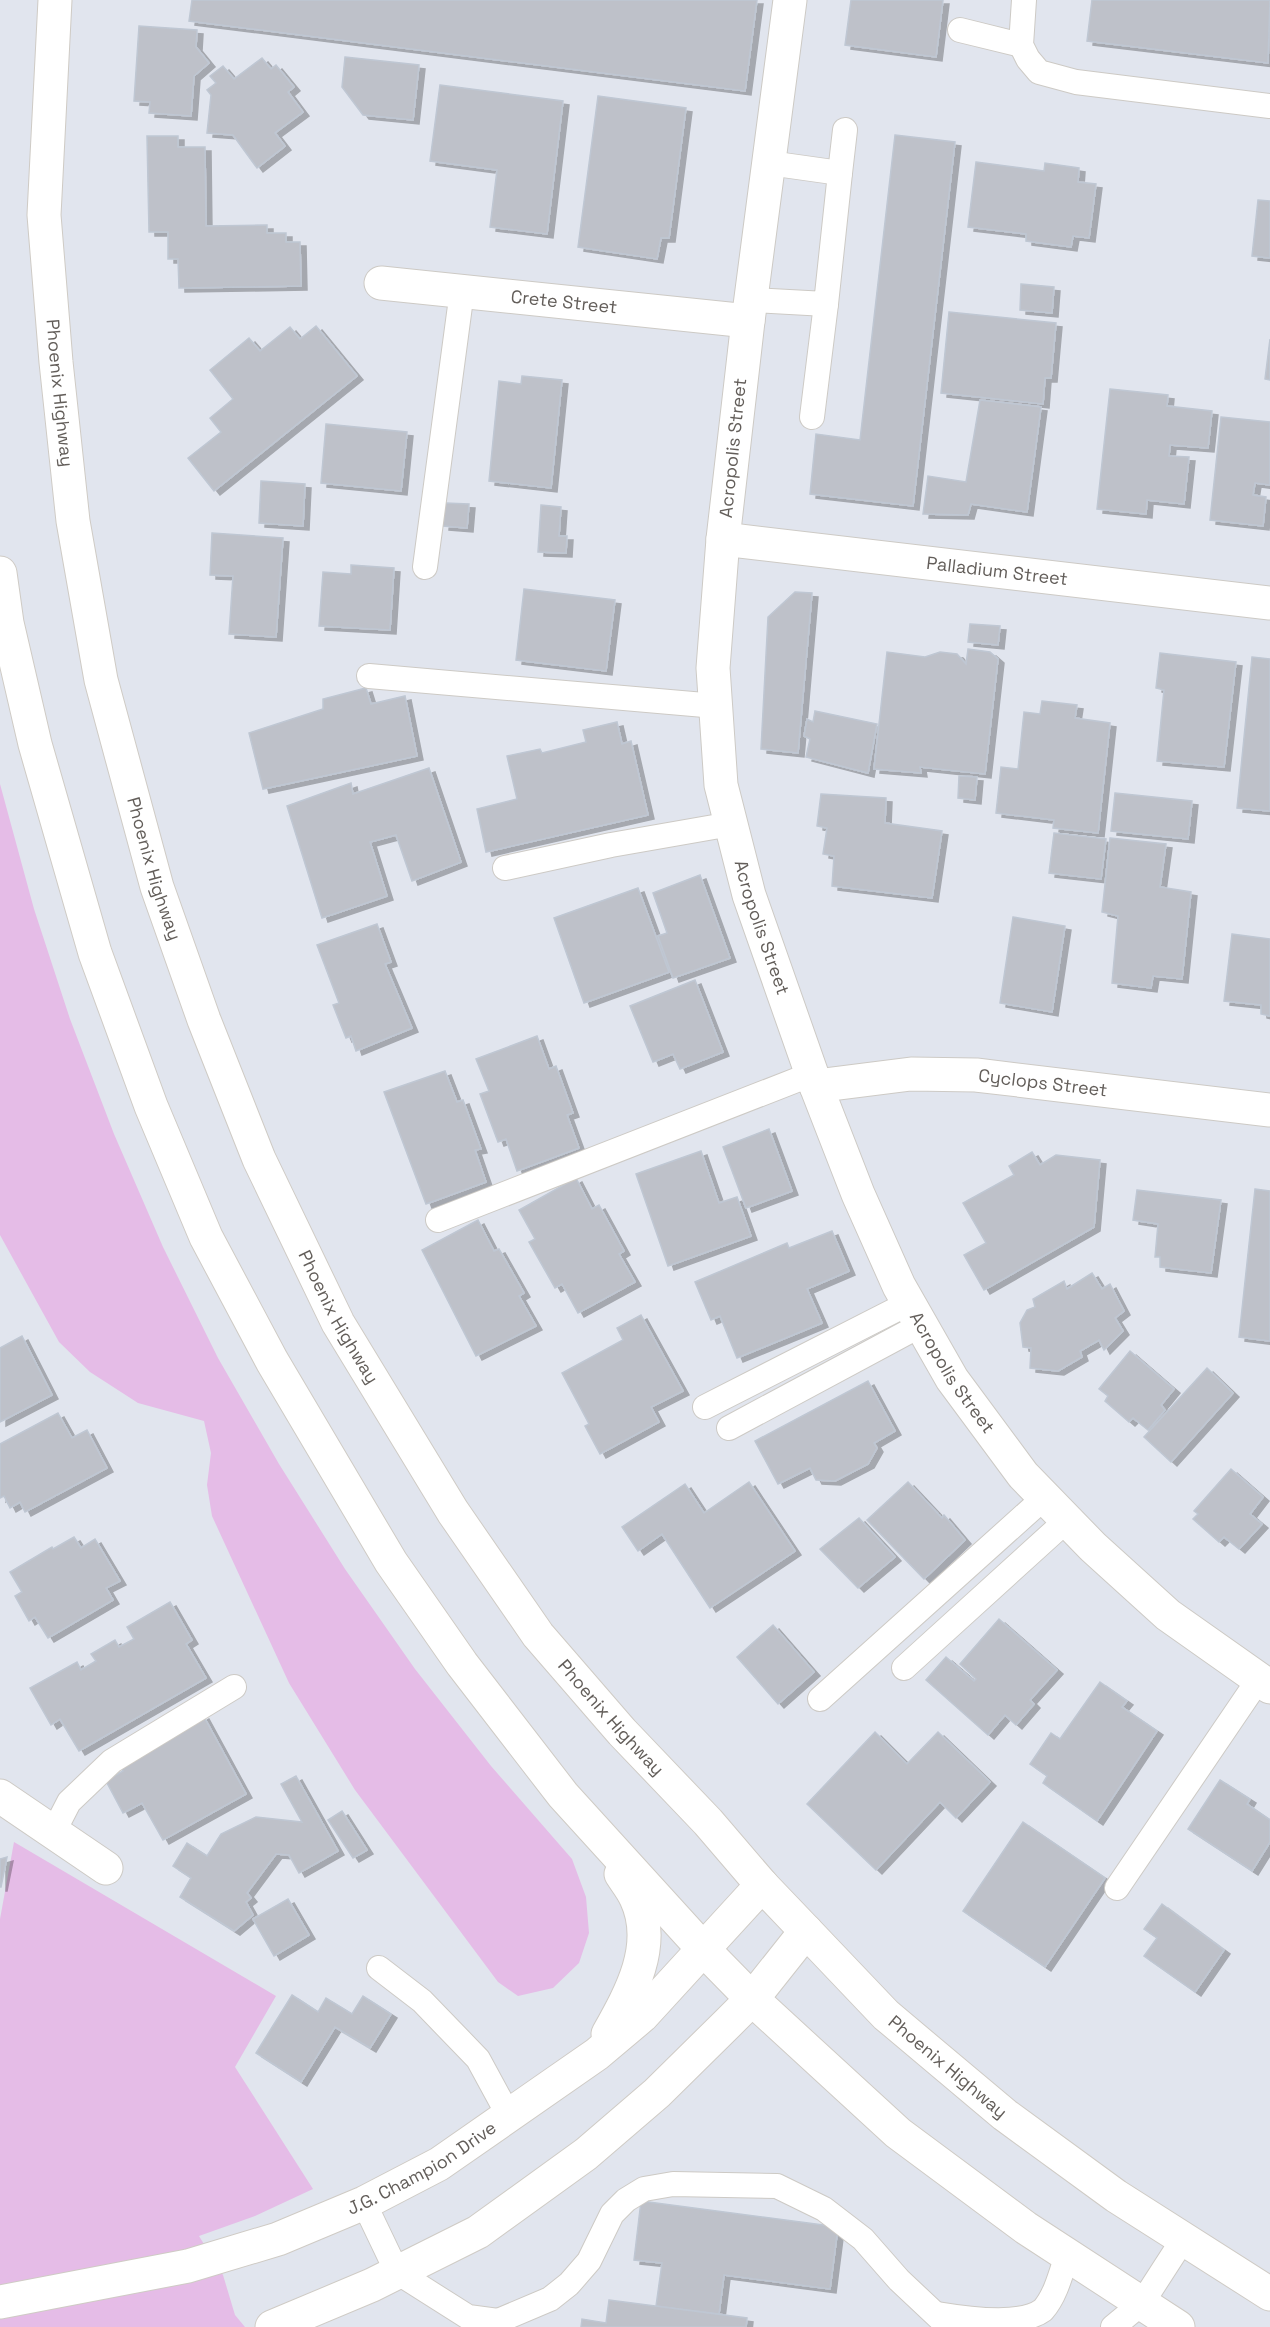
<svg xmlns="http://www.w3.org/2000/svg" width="1270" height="2327" viewBox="0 0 1270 2327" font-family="'Space Grotesk',sans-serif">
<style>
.green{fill:#e5bce7}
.building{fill:#bec1c9;stroke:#bfc7d3;stroke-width:1.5;filter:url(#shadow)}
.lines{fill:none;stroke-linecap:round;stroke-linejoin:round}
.lane-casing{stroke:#cdcac5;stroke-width:26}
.street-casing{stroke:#cdcac5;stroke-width:35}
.secondary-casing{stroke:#cfcbc5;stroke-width:35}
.lane{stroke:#fff;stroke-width:24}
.street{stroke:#fff;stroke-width:33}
.secondary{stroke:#fff;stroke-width:33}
.labels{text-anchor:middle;stroke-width:4.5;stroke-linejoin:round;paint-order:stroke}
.street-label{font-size:18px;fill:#635e5a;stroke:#fff}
</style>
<defs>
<filter id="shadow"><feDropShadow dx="6" dy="4" stdDeviation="0" flood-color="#0004"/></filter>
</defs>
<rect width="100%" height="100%" fill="#e1e5ee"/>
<g class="green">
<path d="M0,784L34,909L70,1019L114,1134L163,1247L218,1358L279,1464L345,1569L415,1669L491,1766L572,1859L586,1897L589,1933L579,1963L553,1988L518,1996L498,1982L355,1790L289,1683L212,1516L207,1485L211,1453L204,1421L138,1403L90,1372L59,1342L0,1235Z"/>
<path d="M14,1842L276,1996L235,2067L313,2189L255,2216L199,2236L223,2275L235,2315L245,2327H0V1919Z"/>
</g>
<g class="building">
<path d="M192,0H757L745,91L189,21Z"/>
<path d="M851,0H943L936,57L845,45Z"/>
<path d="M1092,0H1270L1268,63L1087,41Z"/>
<path d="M139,26L197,30L196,47L209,63L194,76L191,116L149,113L150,102L134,101Z"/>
<path d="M345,57L419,65L413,120L363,115L342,87Z"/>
<path d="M262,58L271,69L276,65L294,87L288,92L303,112L275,133L285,146L257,168L233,135L207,133L211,95L207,90L216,83L210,76L223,66L234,79Z"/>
<path d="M440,85L563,101L547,234L490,227L497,170L430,161Z"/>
<path d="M598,96L686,108L669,238H661L657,259L578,247Z"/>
<path d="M895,135L955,142L913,506L810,494L816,434L860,440Z"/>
<path d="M147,136H178V147H205L206,226L267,225V233H286V242H300L301,286L179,288L178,259H168V232H149Z"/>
<path d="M976,162L1044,171L1045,163L1079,168L1078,182L1096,184L1089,238L1073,236L1071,247L1026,241V234L968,227Z"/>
<path d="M1258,200L1270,201V258L1252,256Z"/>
<path d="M1021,284L1054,287L1052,313L1020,310Z"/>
<path d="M949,312L1056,323L1051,378H1045L1043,404L941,393Z"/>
<path d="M316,326L357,376L214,491L188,458L221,432L210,418L233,399L210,370L249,338L260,351L290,327L300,339Z"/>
<path d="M1270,339V380L1265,379Z"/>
<path d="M522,376L562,380L551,488L489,481L499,381L521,384Z"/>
<path d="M1110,389L1168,395L1167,406L1212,411L1208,448L1170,445L1169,456L1189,457L1184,504L1147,500L1146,514L1097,509Z"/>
<path d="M980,400L1041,407L1027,512L971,504L968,515L923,514L928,476L966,482Z"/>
<path d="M1221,417L1270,422V485L1255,483L1253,495L1266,497L1263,526L1210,520Z"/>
<path d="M326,424L407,432L401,491L321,483Z"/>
<path d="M261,481L305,484L303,526L259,523Z"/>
<path d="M445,503L469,504L467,528L443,526Z"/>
<path d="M541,505L561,507L559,536H567L566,553L538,552Z"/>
<path d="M212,533L283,538L276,637L229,634L233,576L210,575Z"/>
<path d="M351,565L394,568L390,630L319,626L323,572L351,574Z"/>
<path d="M524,589L615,600L606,671L516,660Z"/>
<path d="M795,592L812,593L798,753L761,749L768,617Z"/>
<path d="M970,624L1000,626L998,645L968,642Z"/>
<path d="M968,649L990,652L998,659L985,774L920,767L921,773L874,769L887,652L925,657L940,652L957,654L966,664Z"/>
<path d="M1160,653L1236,662L1224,767L1157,761L1164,690L1156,688Z"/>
<path d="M1252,657L1270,659V811L1237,808Z"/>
<path d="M366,688L371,704L405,696L417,756L263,789L249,733L323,709V699Z"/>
<path d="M1042,701L1077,705L1075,718L1110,723L1098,833L1053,828L1054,820L996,813L1001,767L1018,769L1024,712L1040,714Z"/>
<path d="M815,711L877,724L868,773L806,757L810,739L804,736L807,719L813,722Z"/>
<path d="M617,722L622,744L631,741L648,815L486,852L477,809L517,799L507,756L540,749L542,753L586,742L583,730Z"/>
<path d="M429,768L461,862L412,881L396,835L370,842L387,896L322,918L287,806L351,783L353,794Z"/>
<path d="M959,776L977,777L975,800L958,798Z"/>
<path d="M1115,793L1192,801L1188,839L1111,831Z"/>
<path d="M821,794L886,798L885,823L942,831L932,898L832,886L834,856L823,854L827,828L817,826Z"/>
<path d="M1054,833L1106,839L1101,879L1049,873Z"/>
<path d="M1110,838L1166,844L1160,887L1191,892L1182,979L1153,976L1151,988L1112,983L1118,916L1102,912Z"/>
<path d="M700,875L730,958L673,978L658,936L667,933L653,893Z"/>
<path d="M638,888L669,972L584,1003L554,918Z"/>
<path d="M1013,917L1065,926L1052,1012L1000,1003Z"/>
<path d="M377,924L391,962L385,964L412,1028L356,1051L351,1036L346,1038L333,1005L339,1003L317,945Z"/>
<path d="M1232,934L1270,939V1016L1261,1014V1005L1224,1001Z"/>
<path d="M695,980L723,1052L680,1069L673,1054L653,1062L630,1006Z"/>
<path d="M537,1036L549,1069L556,1066L573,1113L567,1115L579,1148L517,1171L506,1139L498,1142L480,1094L489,1091L476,1059Z"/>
<path d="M445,1071L457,1102L463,1100L481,1149L475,1150L486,1182L426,1204L384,1092Z"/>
<path d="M769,1129L792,1191L746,1208L723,1147Z"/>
<path d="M701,1151L719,1203L737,1197L751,1236L668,1266L636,1174Z"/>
<path d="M1032,1152L1040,1165L1056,1155L1100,1160L1094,1227L984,1290L964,1255L986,1243L963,1203L1014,1175L1009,1166Z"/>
<path d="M576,1178L592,1209L599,1205L624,1251L619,1254L635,1282L578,1313L562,1284L555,1288L529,1242L535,1239L519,1210Z"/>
<path d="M1255,1189L1270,1191V1341L1239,1337Z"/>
<path d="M1137,1190L1221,1200L1211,1273L1160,1267V1257H1155L1158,1224L1133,1220Z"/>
<path d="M478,1220L494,1251L499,1249L524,1293L519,1296L536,1326L476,1356L422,1250Z"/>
<path d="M832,1231L849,1271L807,1289L822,1323L737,1358L720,1316L711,1320L695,1282L787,1243L789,1248Z"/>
<path d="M1092,1273L1102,1289L1110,1284L1124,1311L1115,1318L1123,1331L1104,1350L1099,1340L1080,1351L1082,1357L1058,1371L1030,1368L1031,1348L1023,1347L1020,1323L1027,1310L1035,1307L1033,1299L1064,1281L1067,1289Z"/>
<path d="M641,1315L683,1391L651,1407L659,1422L600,1454L585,1426L589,1424L562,1373L623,1340L617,1328Z"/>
<path d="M22,1336L52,1395L0,1422V1348Z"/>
<path d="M1130,1351L1174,1389L1161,1405L1165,1410L1148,1430L1133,1418L1129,1422L1105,1401L1108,1396L1099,1389Z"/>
<path d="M1207,1368L1233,1393L1171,1462L1144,1437Z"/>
<path d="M868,1381L895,1431L874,1443L877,1448L868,1464L835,1481L816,1480L810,1468L778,1484L755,1441Z"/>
<path d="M58,1413L72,1438L87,1430L107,1468L25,1512L20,1502L10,1508L4,1496L0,1498V1444Z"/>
<path d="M1231,1469L1263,1497L1250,1514L1262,1524L1239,1549L1224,1537L1219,1542L1193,1519L1198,1514L1194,1511Z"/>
<path d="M749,1482L795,1551L710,1608L662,1534L638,1551L622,1527L685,1484L704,1513Z"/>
<path d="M908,1482L942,1518L944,1515L965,1540L924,1579L867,1520Z"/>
<path d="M859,1518L895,1557L858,1588L820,1549Z"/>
<path d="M74,1537L81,1548L95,1539L120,1581L106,1588L113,1600L48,1638L35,1617L29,1621L15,1596L22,1592L10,1572L52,1547L53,1549Z"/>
<path d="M170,1602L192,1640L186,1644L206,1678L79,1751L60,1719L51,1725L30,1688L77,1662L81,1670L96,1661L91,1654L115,1640L119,1647L134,1639L127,1627Z"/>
<path d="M999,1619L1057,1670L1030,1700L1034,1704L1016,1725L1005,1715L988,1735L926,1680L946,1657L974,1681L976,1679L960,1664Z"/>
<path d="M773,1625L814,1672L778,1704L737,1657Z"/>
<path d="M1100,1682L1127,1701L1122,1707L1157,1731L1097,1821L1043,1783L1047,1776L1030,1764L1051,1733L1060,1739Z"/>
<path d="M203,1715L246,1794L163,1840L142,1803L123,1813L106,1781L123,1771L118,1762Z"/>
<path d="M875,1732L907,1764L938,1732L990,1782L956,1818L940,1802L876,1870L807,1804Z"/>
<path d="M296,1776L338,1851L299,1873L289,1855L276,1854L247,1893L251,1898L246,1902L253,1915L234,1931L180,1897L191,1878L173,1866L187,1843L207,1856L221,1834L256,1817L302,1822L281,1784Z"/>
<path d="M1220,1780L1250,1799L1247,1804L1270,1820V1842L1252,1871L1188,1829Z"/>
<path d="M342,1811L367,1850L353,1858L328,1820Z"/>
<path d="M1023,1822L1105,1878L1045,1967L963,1911Z"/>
<path d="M7,1857L1,1887H0V1859Z"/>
<path d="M288,1899L309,1935L274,1956L253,1919Z"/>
<path d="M1162,1904L1224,1950L1195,1992L1144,1956L1157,1938L1144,1929Z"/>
<path d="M292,1995L318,2012L326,1998L352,2014L363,1996L391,2014L370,2048L335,2027L301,2082L256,2053Z"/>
<path d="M641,2201L838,2227L830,2289L724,2275L719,2314L656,2306L662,2263L634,2260Z"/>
<path d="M609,2300L747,2318L746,2327H581L582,2319L606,2323Z"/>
</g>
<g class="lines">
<g class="lane-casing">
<g id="lane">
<path d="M1024,0L1021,45L1028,59L1039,72L1076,82L1270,106"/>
<path d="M960,30L1021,45"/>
<path d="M840,173L845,130"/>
<path d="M751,300L826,304L840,173L769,163"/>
<path d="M812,417L826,304"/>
<path d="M425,567L462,291"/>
<path d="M369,676L716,706"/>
<path d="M505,868L611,845L731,824"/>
<path d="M438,1220L812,1074"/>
<path d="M705,1407L909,1303"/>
<path d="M729,1428L921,1325"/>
<path d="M904,1668L1067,1520"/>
<path d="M820,1699L1045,1497"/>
<path d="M53,1833L69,1802L112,1761L234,1687"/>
<path d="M1117,1888L1259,1679"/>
<path d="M379,1968L422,2001L478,2059L509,2116"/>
<path d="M364,2203L397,2272L468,2317L498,2321L550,2299L569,2284L589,2261L612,2214L626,2200L644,2189L673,2184L777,2186L824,2209L863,2239L899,2280L949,2327"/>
<path d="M937,2314C967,2319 1020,2327 1043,2310C1056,2295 1061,2273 1067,2255"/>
<path d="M1113,2327L1142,2303L1184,2238"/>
</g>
</g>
<g class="street-casing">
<g id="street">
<path id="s1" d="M790,0L748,321L723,539L713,668L721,785L749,895L816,1086L858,1194L899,1286L952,1379L1023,1475L1093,1547L1168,1615L1270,1687"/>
<path id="s2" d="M381,283L748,321"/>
<path id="s3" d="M723,539L1270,603"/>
<path id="s4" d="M816,1086L911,1074L976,1075L1270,1110"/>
<path d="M0,1796L106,1868"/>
</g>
</g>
<g class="secondary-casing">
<g id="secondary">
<path id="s5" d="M55,0L44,215L56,362L73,521L101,680L157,887L204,1020L259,1159L338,1323L453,1512L538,1635L622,1732L708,1822L762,1885L806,1931L886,2015L1005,2115L1116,2196L1270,2294"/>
<path d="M0,573L7,623L35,744L95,953L151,1106L206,1237L272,1361L391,1562L462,1664L563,1795L704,1950L752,1999L898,2133L1026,2228L1178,2327"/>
<path d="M608,2034C631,1993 658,1945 636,1898C632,1889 626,1882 621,1874"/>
<path id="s6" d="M0,2302L188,2266L278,2239L364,2203L439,2164L597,2054L642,2016L762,1885"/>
<path d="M272,2327L372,2285L478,2232L586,2154L657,2093L728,2023L752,1999L806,1931"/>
</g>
</g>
<use href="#lane" class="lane"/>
<use href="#street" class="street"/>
<use href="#secondary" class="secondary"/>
</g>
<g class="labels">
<g class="street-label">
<text dy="6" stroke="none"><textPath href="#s2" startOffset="184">Crete Street</textPath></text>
<text dy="6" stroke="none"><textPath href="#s5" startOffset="394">Phoenix Highway</textPath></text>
<text transform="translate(733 448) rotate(-84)" y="6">Acropolis Street</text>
<text dy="6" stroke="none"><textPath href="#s3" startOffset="276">Palladium Street</textPath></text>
<text dy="6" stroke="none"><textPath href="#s5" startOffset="880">Phoenix Highway</textPath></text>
<text dy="6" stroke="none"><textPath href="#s1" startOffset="938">Acropolis Street</textPath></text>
<text dy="6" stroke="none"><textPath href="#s4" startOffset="228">Cyclops Street</textPath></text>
<text dy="6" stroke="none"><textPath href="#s5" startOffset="1366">Phoenix Highway</textPath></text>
<text dy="6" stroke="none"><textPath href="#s1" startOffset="1424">Acropolis Street</textPath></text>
<text dy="6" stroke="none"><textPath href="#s5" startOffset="1852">Phoenix Highway</textPath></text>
<text dy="6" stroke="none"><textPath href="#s5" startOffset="2338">Phoenix Highway</textPath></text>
<text dy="6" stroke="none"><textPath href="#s6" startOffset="446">J.G. Champion Drive</textPath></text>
</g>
</g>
</svg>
